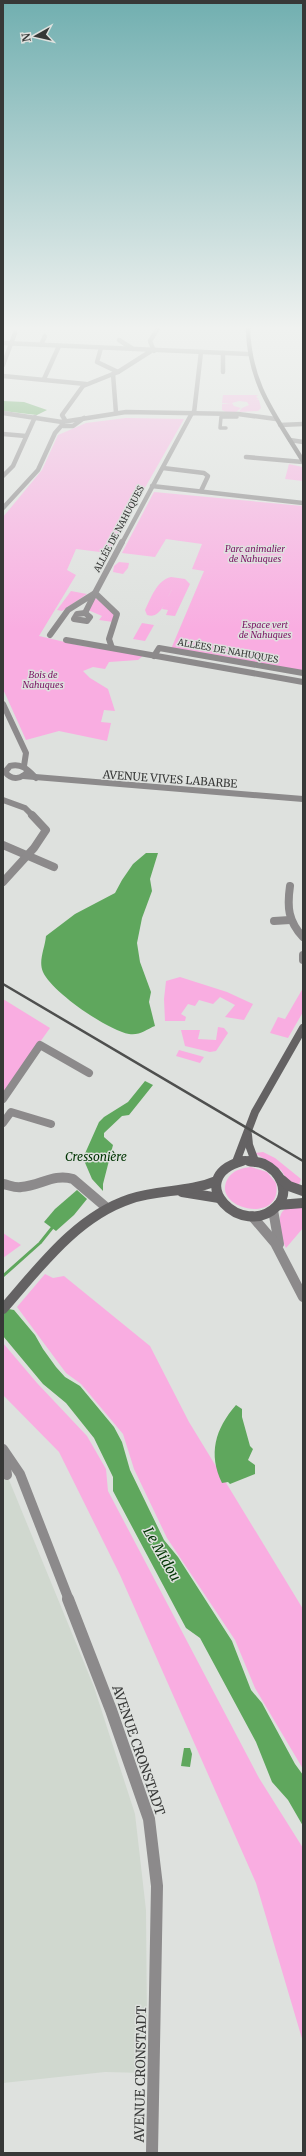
<svg xmlns="http://www.w3.org/2000/svg" width="306" height="2156" viewBox="0 0 306 2156" font-family="Merriweather,serif">
<style>
.built{fill:#d0d8cf}
.green{fill:#f9ade1}
.water{fill:#5fa75d}
.lines{fill:none;stroke-linecap:round;stroke-linejoin:round}
.stream{stroke:#5fa75d;stroke-width:3}
.pedestrian{stroke:#8c8a8b;stroke-width:3.5}
.minor-far4{stroke:#8c8a8b;stroke-width:4.5}
.minor-far3{stroke:#8c8a8b;stroke-width:6}
.minor-far2{stroke:#8c8a8b;stroke-width:8}
.minor-far1{stroke:#8c8a8b;stroke-width:10}
.minor{stroke:#8c8a8b;stroke-width:12}
.tertiary-far1{stroke:#8c8a8b;stroke-width:4.5}
.tertiary{stroke:#8c8a8b;stroke-width:10}
.secondary-far2{stroke:#646263;stroke-width:4.5}
.secondary-far1{stroke:#646263;stroke-width:8}
.secondary{stroke:#646263;stroke-width:10}
.rail{stroke:#4e4f4e;stroke-width:2.5}
.labels{text-anchor:middle;stroke-width:3;stroke-linejoin:round;paint-order:stroke}
.far-street-label{font-size:9px;fill:#373837;stroke:#dee1de}
.far-park-label{font-size:9px;font-style:italic;fill:#7a1464;stroke:#dee1de}
.street-label{font-size:11px;fill:#373837;stroke:#dee1de}
.water-label{font-size:12px;font-style:italic;fill:#003503;stroke:#dee1de}
.near-street-label{font-size:13px;fill:#373837;stroke:#dee1de}
.near-water-label{font-size:14px;font-style:italic;fill:#003503;stroke:#dee1de}
</style>
<rect width="100%" height="100%" fill="#dee1de"/>
<path class="built" d="M3,1469L7,1475L94,1687L135,1814L146,1910L147,2020L145,2073L105,2072L3,2083Z"/>
<g class="green">
<path d="M223,395H258L256,397L259,399L256,400H259L261,408L258,411L239,412L242,408L249,405L247,402L239,401L232,403L234,406L241,408L236,412H226L222,410V404L232,403H222Z"/>
<path d="M126,418L184,419L108,553L76,549L67,570L76,575L39,636L82,646L144,655L138,660L109,662L105,669L93,667L83,671L90,678L108,689L115,711L104,710L101,722L111,723L107,741L59,731L26,740L3,689V517L42,470L58,435L86,423Z"/>
<path d="M289,464L302,467L303,481L285,479Z"/>
<path d="M154,492L303,506V672L171,649L204,571L192,569L202,544L166,539L155,557L122,553Z"/>
<path d="M119,562L129,563L128,568L123,574L113,572L114,566Z"/>
<path d="M171,577L185,579L190,584L175,616L166,615L168,610L162,609L172,589C166,599 161,620 147,615L145,610C151,598 157,580 171,577Z"/>
<path d="M71,591L87,594L62,611L57,610Z"/>
<path d="M95,598L115,612L113,622L99,620L102,616L88,610Z"/>
<path d="M142,623L154,625L145,641L133,639Z"/>
<path d="M180,977L227,992L253,1004L244,1020L225,1017L235,1005L220,997L213,1004L199,1000L195,1006L188,1004L181,1014L186,1017L185,1021H165L164,999L166,981Z"/>
<path d="M303,988V1012L288,1038L270,1033L278,1017L285,1019Z"/>
<path d="M3,999L50,1028L3,1094Z"/>
<path d="M218,1027L224,1028L228,1033L216,1051L210,1052L185,1046L181,1030H200L198,1039L216,1040Z"/>
<path d="M179,1050L204,1057L200,1063L176,1056Z"/>
<path d="M263,1152L275,1158L301,1179L298,1187L286,1178L281,1170L255,1153Z"/>
<path d="M251,1167L267,1172L276,1183C284,1225 212,1210 227,1180C232,1170 242,1168 251,1167Z"/>
<path d="M303,1208V1228L286,1248C282,1240 275,1217 284,1210C288,1207 298,1208 303,1208Z"/>
<path d="M3,1233L21,1245L3,1258Z"/>
<path d="M45,1274L53,1278L64,1276L150,1346L189,1422L303,1609V1769L255,1688L235,1640L167,1538L134,1469L123,1434L81,1384L66,1373L17,1307Z"/>
<path d="M3,1343L37,1383L87,1436L106,1469L108,1491L259,1778L303,1848V2042L256,1883L120,1575L59,1452L3,1395Z"/>
</g>
<g class="water">
<path d="M3,401L24,402L47,410L37,415L3,411Z"/>
<path d="M146,853H158L150,879L152,891L142,918L137,943L140,962L151,992L149,1002L155,1026C147,1029 139,1036 129,1034C107,1030 52,992 43,972C38,961 45,948 46,936L75,914L115,893L122,880L133,864Z"/>
<path d="M145,1081L153,1085L129,1115L122,1116L104,1133V1137L113,1145L103,1184V1191L92,1179L83,1158L99,1122L104,1117L128,1102Z"/>
<path d="M77,1190L87,1199L74,1215L56,1231L44,1222L55,1209Z"/>
<path d="M3,1308L14,1310L35,1335L43,1349L56,1367L65,1377L80,1386L114,1427L122,1442L130,1470L164,1540L178,1557L232,1641L251,1690L262,1703L295,1764L303,1775V1826L288,1800L272,1782L256,1742L200,1638L186,1628L179,1615L113,1491V1477L94,1438L66,1403L43,1384L3,1336Z"/>
<path d="M236,1405L242,1409V1417L250,1446L253,1449L248,1460L255,1465V1474L230,1484L228,1482L222,1483C208,1454 215,1429 236,1405Z"/>
<path d="M184,1748H190L192,1754L190,1767L181,1766Z"/>
</g>
<g class="lines">
<path class="stream" d="M3,1276L40,1243L52,1228"/>
<path class="pedestrian" d="M226,428H220L221,417H237"/>
<g class="minor-far4">
<path d="M119,340L133,349"/>
<path d="M3,343L248,354"/>
<path d="M41,345L45,336"/>
<path d="M101,348L97,362L118,372"/>
<path d="M154,351L150,341L158,328"/>
<path d="M223,353V372"/>
<path d="M3,365L15,333"/>
<path d="M113,374L116,413"/>
<path d="M3,376L86,384"/>
<path d="M44,379L59,346"/>
<path d="M194,413L201,352"/>
<path d="M65,420L62,415L83,386L118,372L151,351"/>
<path d="M280,425L303,424"/>
<path d="M3,434L26,436"/>
<path d="M246,457L303,462"/>
<path d="M163,468L204,473L208,476L201,491"/>
<path d="M3,476L13,466L35,417"/>
<path d="M152,486L303,503"/>
<path d="M3,508L38,470L55,433L62,425"/>
<path d="M122,543L192,413"/>
</g>
<g class="minor-far3">
<path d="M85,613L90,617L87,621L74,619L77,614Z"/>
<path d="M50,635L68,610L95,593L85,613"/>
<path d="M66,640L303,682"/>
<path d="M112,648L109,639L117,614L95,593L122,542"/>
<path d="M154,656L159,648L303,673"/>
<path d="M3,704L26,753L24,766"/>
<path d="M28,771C22,779 12,781 5,772L10,766C22,763 28,770 36,778"/>
<path d="M23,776L303,799"/>
<path d="M3,800L25,808L33,816"/>
</g>
<g class="minor-far2">
<path d="M3,845L54,867"/>
<path d="M3,882L34,848L46,830L32,815"/>
<path d="M290,886C287,907 288,921 303,937"/>
<path d="M274,921L290,920"/>
<path d="M303,955V960"/>
<path d="M3,1099L40,1045L89,1073"/>
<path d="M3,1123L11,1112L51,1124"/>
</g>
<g class="minor-far1">
<path d="M3,1184C9,1185 15,1188 21,1187C40,1186 54,1173 73,1179L107,1208"/>
<path d="M3,1449L20,1474L69,1600"/>
<path d="M4,1452L7,1475"/>
</g>
<path class="minor" d="M68,1599L111,1710L149,1819L157,1886L152,2153"/>
<g class="tertiary-far1">
<path d="M3,413L62,422L126,412L238,414L276,419"/>
<path d="M62,422L63,426H73L84,418"/>
<path d="M290,440L303,442"/>
</g>
<g class="tertiary">
<path d="M273,1210L279,1244"/>
<path d="M252,1216L275,1243L303,1297"/>
</g>
<path class="secondary-far2" d="M248,328C249,384 275,415 303,461"/>
<g class="secondary-far1">
<path d="M248,1135L249,1145L255,1161"/>
<path d="M236,1162L255,1112L303,1028"/>
<path d="M239,1162L245,1160L254,1162"/>
</g>
<g class="secondary">
<path d="M242,1161C181,1179 243,1241 277,1206C291,1191 279,1171 264,1164C259,1162 254,1162 249,1161"/>
<path d="M282,1180L289,1186L303,1191"/>
<path d="M182,1192L219,1198"/>
<path d="M278,1205L303,1203"/>
<path d="M3,1309C39,1268 76,1217 130,1199C158,1189 188,1193 216,1181"/>
</g>
<path class="rail" d="M3,984L303,1161"/>
</g>
<linearGradient id="sky" x2="0" y2="1"><stop stop-color="#71afb0"/><stop offset="0.52" stop-color="#f0f2f0"/><stop offset="1" stop-color="#f0f2f0" stop-opacity="0"/></linearGradient>
<rect width="306" height="630" fill="url(#sky)"/>
<g class="labels">
<g class="far-street-label">
<text transform="translate(119 529) rotate(-62)" y="3">ALLÉE DE NAHUQUES</text>
<text transform="translate(228 651) rotate(10)" y="3">ALLÉES DE NAHUQUES</text>
</g>
<g class="far-park-label">
<text x="255" y="552">Parc animalier<tspan x="255" dy="10">de Nahuques</tspan></text>
<text x="265" y="628">Espace vert<tspan x="265" dy="10">de Nahuques</tspan></text>
<text x="43" y="678">Bois de<tspan x="43" dy="10">Nahuques</tspan></text>
</g>
<g class="street-label">
<text transform="translate(170 779) rotate(4)" y="4">AVENUE VIVES LABARBE</text>
</g>
<g class="water-label">
<text x="96" y="1161">Cressonière</text>
</g>
<g class="near-street-label">
<text transform="translate(139 1750) rotate(71)" y="5">AVENUE CRONSTADT</text>
<text transform="translate(140 2074) rotate(-89)" y="5">AVENUE CRONSTADT</text>
</g>
<g class="near-water-label">
<text transform="translate(162 1554) rotate(60)" y="5">Le Midou</text>
</g>
</g>
<rect width="306" height="2156" fill="none" stroke="#373837" stroke-width="8"/>
<g transform="translate(36 36) rotate(262)" stroke="#dee1de" stroke-width="3" paint-order="stroke">
<path d="M0-3L7 15L0 10L-7 15Z" fill="#373837"/>
<text y="-6" font-size="11" font-weight="bold" text-anchor="middle" fill="#373837">N</text>
</g>
</svg>
